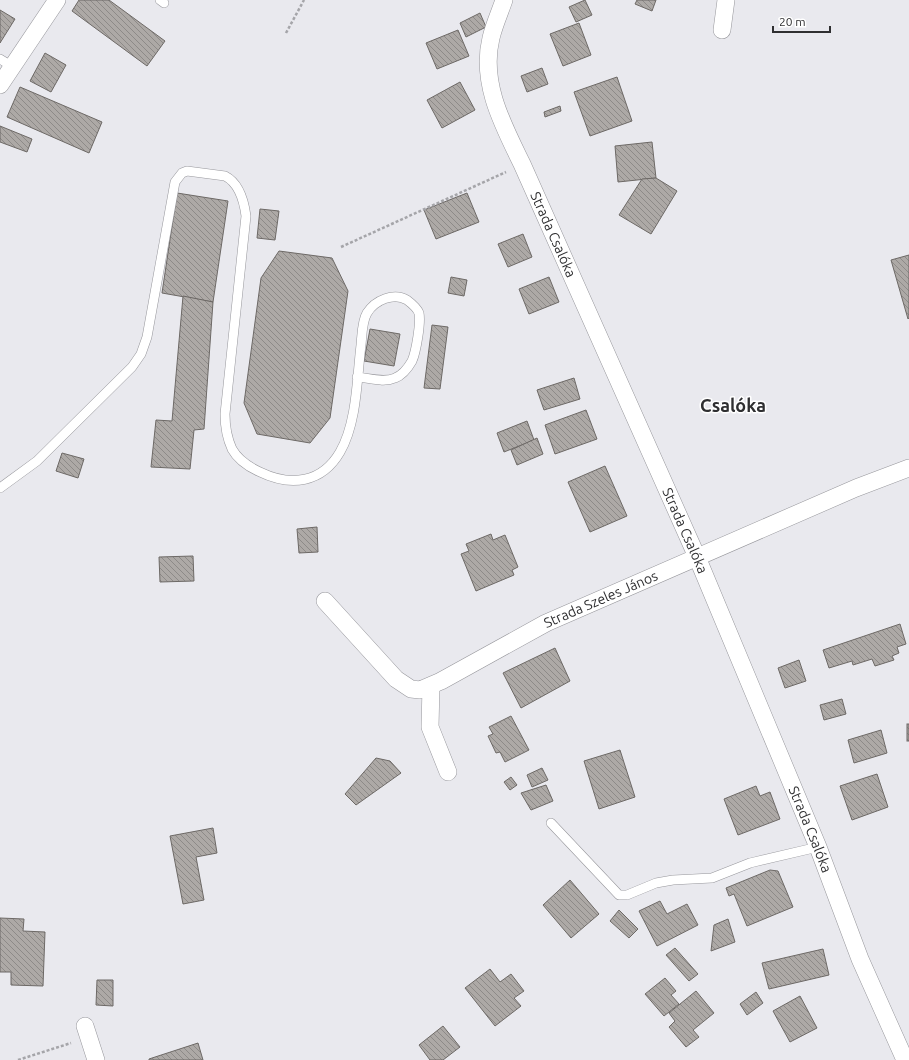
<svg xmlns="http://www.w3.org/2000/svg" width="909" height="1060" viewBox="0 0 909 1060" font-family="Ubuntu,sans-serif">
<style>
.building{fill:url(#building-back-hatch);stroke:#6d6966}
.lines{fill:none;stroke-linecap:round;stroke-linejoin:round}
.service-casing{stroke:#97979c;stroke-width:10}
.minor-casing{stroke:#97979c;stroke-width:18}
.path{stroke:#a5a5a9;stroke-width:2.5;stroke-dasharray:3 2;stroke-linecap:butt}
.service{stroke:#fff;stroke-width:9}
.minor{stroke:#fff;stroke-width:17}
.labels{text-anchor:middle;stroke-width:3;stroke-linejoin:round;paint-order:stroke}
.street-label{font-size:14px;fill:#2f2f31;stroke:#fff}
.district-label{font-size:18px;font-weight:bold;fill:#2f2f31;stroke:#fff}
</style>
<defs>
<pattern id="building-back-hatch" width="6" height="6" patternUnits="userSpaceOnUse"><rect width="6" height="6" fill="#ada9a6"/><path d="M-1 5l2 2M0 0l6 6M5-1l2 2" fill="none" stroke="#8d8a88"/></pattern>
</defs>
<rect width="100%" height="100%" fill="#e9e9ee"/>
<g class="building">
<path d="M79,0H109L165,41L147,66L72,11Z"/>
<path d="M585,0L592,15L576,22L569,7Z"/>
<path d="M637,0H656L652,11L635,4Z"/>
<path d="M0,10L15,19L0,43Z"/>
<path d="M480,13L486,27L466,37L460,23Z"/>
<path d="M579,23L591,55L563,66L550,34Z"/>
<path d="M458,30L469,56L437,69L426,43Z"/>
<path d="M45,53L66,65L51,92L30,81Z"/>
<path d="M542,68L548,84L527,92L521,76Z"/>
<path d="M617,77L632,121L590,136L574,92Z"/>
<path d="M460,82L475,110L442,128L427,100Z"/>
<path d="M20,87L102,122L89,153L7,117Z"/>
<path d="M560,106L561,111L545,117L544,112Z"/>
<path d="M0,126L32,139L27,152L0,142Z"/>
<path d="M652,142L656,178L618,182L615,146Z"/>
<path d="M656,178L677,191L651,234L619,215L642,179Z"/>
<path d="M177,193L228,201L213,302L162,293Z"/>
<path d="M467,193L479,222L436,239L424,210Z"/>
<path d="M260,209L279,211L275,240L257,238Z"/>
<path d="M523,234L532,257L508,267L498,244Z"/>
<path d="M279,251L332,258L348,291L330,418L310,443L257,434L244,403L261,278Z"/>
<path d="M909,255V318L908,319L891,260Z"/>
<path d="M451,277L467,280L464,296L448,293Z"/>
<path d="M549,277L559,302L529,314L519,289Z"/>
<path d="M183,296L213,302L204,429L194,430L190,469L151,467L156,420L172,421Z"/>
<path d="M432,325L448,327L440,389L424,388Z"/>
<path d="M370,329L400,334L394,366L364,361Z"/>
<path d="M574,378L580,399L544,410L537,390Z"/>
<path d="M586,410L597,439L555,454L545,425Z"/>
<path d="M527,421L534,440L504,452L497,433Z"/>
<path d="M537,438L543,454L517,465L511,450Z"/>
<path d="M62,453L84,459L78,478L56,471Z"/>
<path d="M605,466L627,516L590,532L568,482Z"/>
<path d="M317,527L318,552L299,553L297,529Z"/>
<path d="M491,534L493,540L505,535L518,567L512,570L514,575L476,591L461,554L469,551L466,544Z"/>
<path d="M193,556L194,581L160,582L159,557Z"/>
<path d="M900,624L906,644L897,647L899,653L892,656L894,660L875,666L872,659L853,665L852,661L829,668L823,650Z"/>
<path d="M555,648L570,681L521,708L503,673Z"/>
<path d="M799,660L806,681L785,688L778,668Z"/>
<path d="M842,699L846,714L824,720L820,705Z"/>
<path d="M511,716L529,750L505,762L500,752L496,753L488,736L493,734L489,727Z"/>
<rect x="907" y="724" width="2" height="17"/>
<path d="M881,730L887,753L854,763L848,740Z"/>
<path d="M620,750L635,797L599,809L584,761Z"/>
<path d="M376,758L390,761L401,773L356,805L345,794Z"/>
<path d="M542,768L548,780L532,787L527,775Z"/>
<path d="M877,774L888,807L852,820L840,786Z"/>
<path d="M511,777L517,785L510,790L504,782Z"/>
<path d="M546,785L553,801L531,810L521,793Z"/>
<path d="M756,786L760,796L770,792L780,819L738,835L724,799Z"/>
<path d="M213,828L217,853L196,857L204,900L183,904L170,836Z"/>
<path d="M770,870L778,871L793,907L747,926L734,894L729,896L726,888Z"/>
<path d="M570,880L599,914L571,938L543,905Z"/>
<path d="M660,901L667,914L687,904L698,925L657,946L639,911Z"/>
<path d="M619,910L638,929L629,938L610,921Z"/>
<path d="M0,918L24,919L23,931L45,932L43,986L11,985V972H0Z"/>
<path d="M728,919L735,942L711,951L714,925Z"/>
<path d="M675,948L698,974L689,981L666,955Z"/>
<path d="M823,949L829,975L769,989L762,963Z"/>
<path d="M490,969L500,982L511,974L524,991L514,998L521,1006L495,1026L465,988Z"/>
<path d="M665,978L676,991L671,995L679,1004L664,1016L645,994Z"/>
<path d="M97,980H113V1006L96,1005Z"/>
<path d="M696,991L714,1013L693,1030L699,1037L686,1047L669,1027L675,1021L669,1013Z"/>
<path d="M756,992L763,1003L747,1015L740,1004Z"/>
<path d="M800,996L817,1028L790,1042L773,1011Z"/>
<path d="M443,1026L460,1047L443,1060H430L419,1045Z"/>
<path d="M198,1043L203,1060H149V1059Z"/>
</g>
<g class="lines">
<g class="service-casing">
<g id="service">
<path d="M160,0L164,3"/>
<path d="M0,59L13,67"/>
<path d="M0,488L37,461L132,367L141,354L147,337L175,182L182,173L187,171L225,176C239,183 244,201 246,216L225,414C225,426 227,438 232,449C238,460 249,467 260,472C291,487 322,483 340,452C357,423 357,378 361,345C362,335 362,321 367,313C375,300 394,292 407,300C411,303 417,308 419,313C421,323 416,352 412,361C408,368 403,375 395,378C384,383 369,378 357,377"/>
<path d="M551,823L619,895H627L656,883L673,880L712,878L750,863L818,847"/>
</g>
</g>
<g class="minor-casing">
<g id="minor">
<path id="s1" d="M504,0C500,12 494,25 491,38C480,83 503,125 522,164L697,557L818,847L860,959L905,1060"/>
<path d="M722,30L726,0"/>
<path d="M0,85L57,0"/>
<path id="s2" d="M325,601L396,679L411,689L420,690L441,681L546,623L856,488L909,468"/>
<path d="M431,686L430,727L448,772"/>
<path d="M85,1026L96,1060"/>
</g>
</g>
<g class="path">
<path d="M286,33L304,0"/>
<path d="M341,247L506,172"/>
<path d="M18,1060L71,1043"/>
</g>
<use href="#service" class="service"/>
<use href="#minor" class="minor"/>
</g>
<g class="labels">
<g class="street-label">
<text dy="5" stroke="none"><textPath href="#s1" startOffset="250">Strada Csalóka</textPath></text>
<text dy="5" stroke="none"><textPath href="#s1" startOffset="574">Strada Csalóka</textPath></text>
<text dy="5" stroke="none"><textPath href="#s2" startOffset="335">Strada Szeles János</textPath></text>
<text dy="5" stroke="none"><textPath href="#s1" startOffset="898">Strada Csalóka</textPath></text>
</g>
<g class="district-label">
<text x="733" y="412">Csalóka</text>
</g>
</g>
<path d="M773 26v6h57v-6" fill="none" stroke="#2f2f31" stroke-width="2"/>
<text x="779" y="26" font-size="12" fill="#2f2f31" stroke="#ffffff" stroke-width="3" paint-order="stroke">20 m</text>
</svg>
